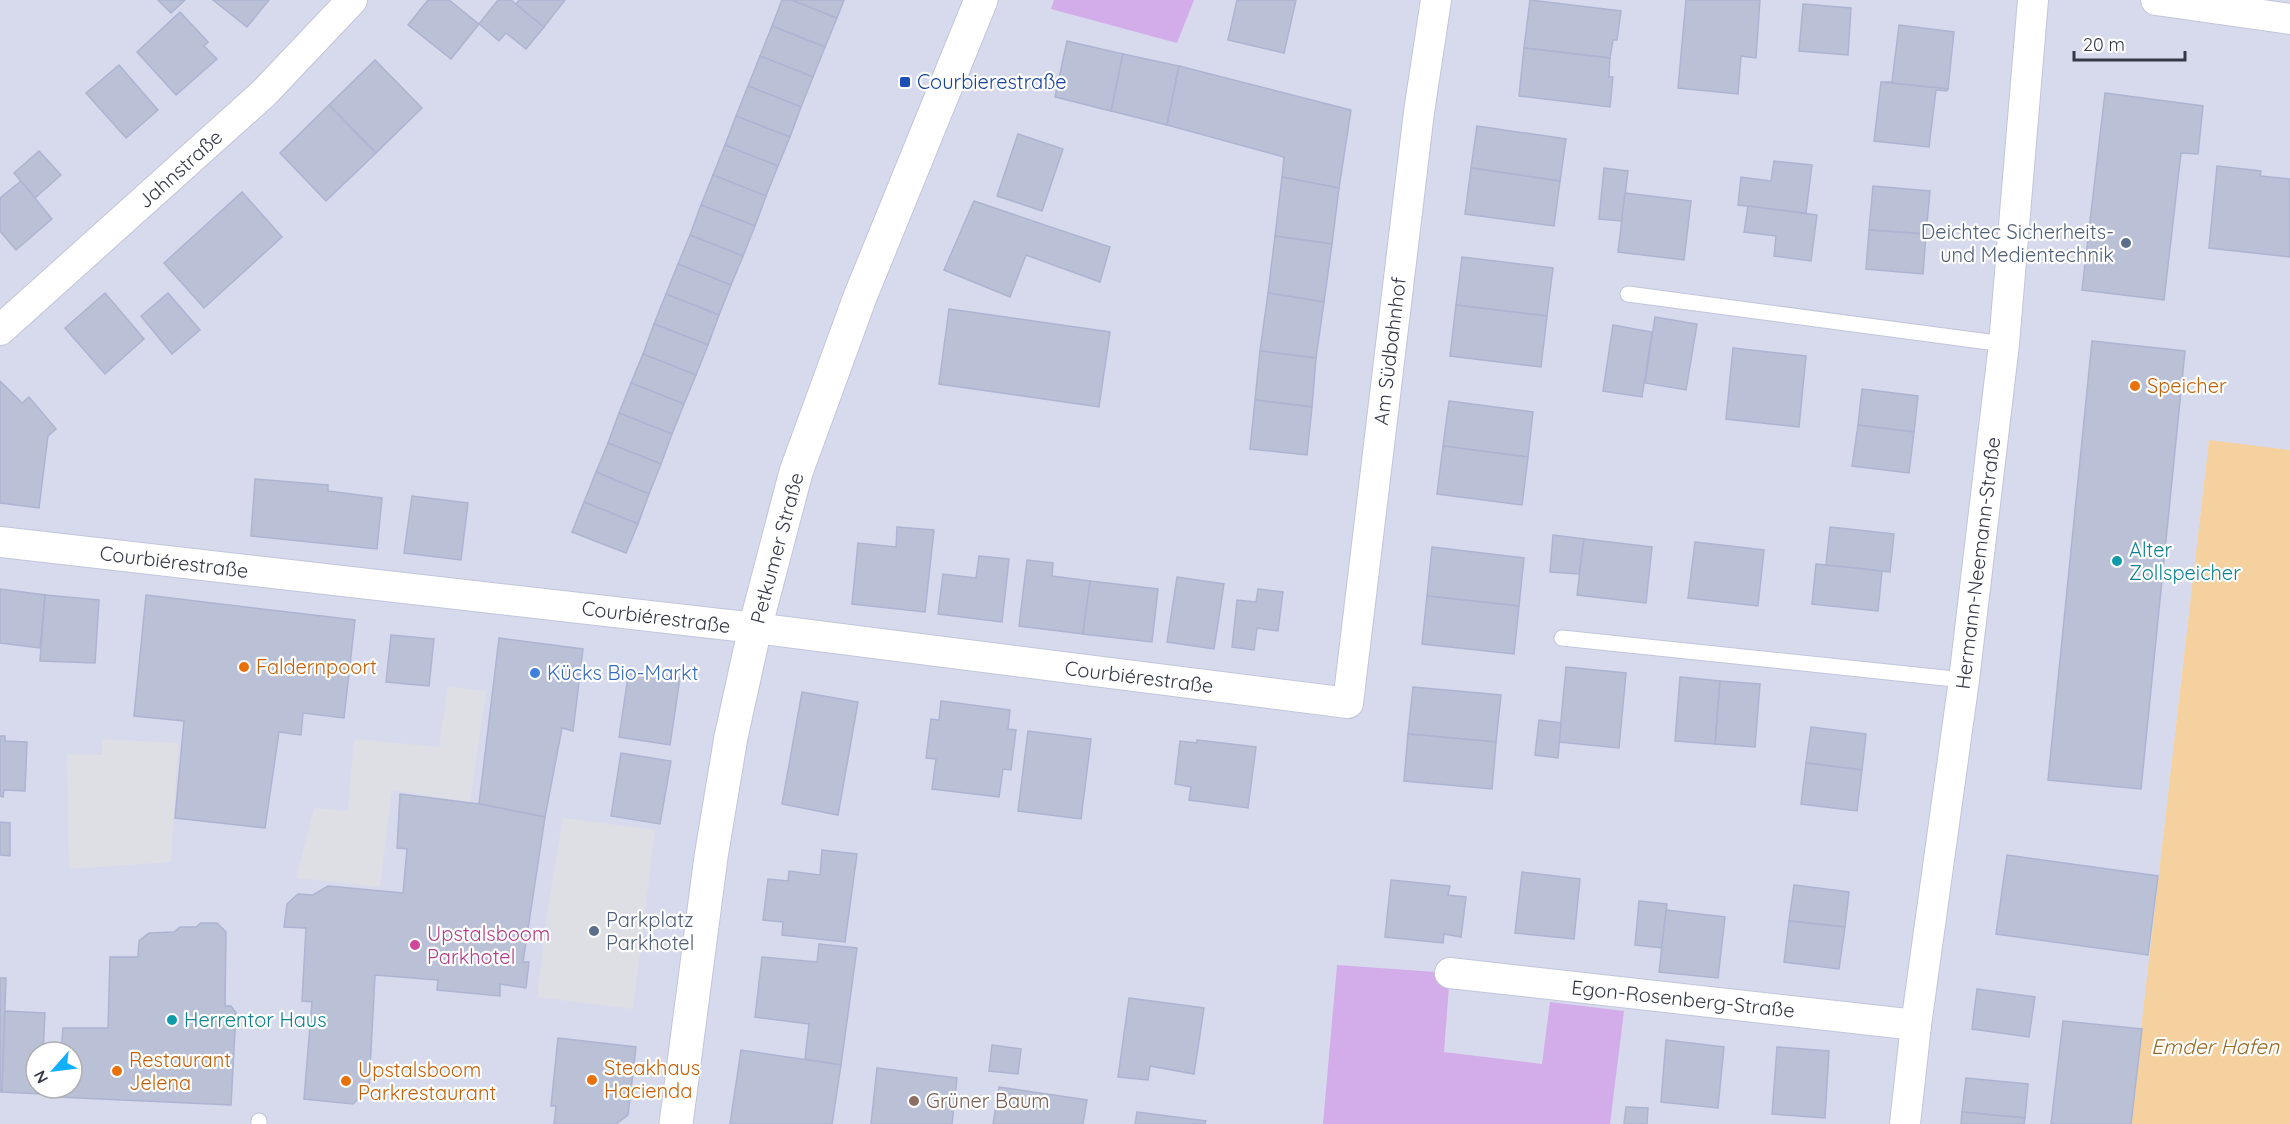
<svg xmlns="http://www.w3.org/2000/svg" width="2290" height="1124" viewBox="0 0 2290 1124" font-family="Quicksand,sans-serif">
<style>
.residential{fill:#d7daec;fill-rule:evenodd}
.green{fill:#d3acea}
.parking{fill:#dedfe4}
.water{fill:#f4d19e}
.building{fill:#bac0d6;stroke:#adb4d1;stroke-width:1.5}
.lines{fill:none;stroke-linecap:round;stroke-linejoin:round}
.service-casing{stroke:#c1c5da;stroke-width:17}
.minor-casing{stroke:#c1c5da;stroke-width:32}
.tertiary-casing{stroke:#c1c5da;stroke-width:35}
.service{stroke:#fff;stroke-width:15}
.minor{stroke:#fff;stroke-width:30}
.tertiary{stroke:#fff;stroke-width:33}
.transit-dot{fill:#1a4fb4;stroke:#fff;stroke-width:2}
.service-dot{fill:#5c6f8a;stroke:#fff;stroke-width:2}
.food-dot{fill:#e8710a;stroke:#fff;stroke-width:2}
.culture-dot{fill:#0f9aa8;stroke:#fff;stroke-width:2}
.shop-dot{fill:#3f7fe0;stroke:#fff;stroke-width:2}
.hotel-dot{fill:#d1479c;stroke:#fff;stroke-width:2}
.education-dot{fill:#8d6e63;stroke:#fff;stroke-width:2}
.labels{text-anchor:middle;stroke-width:4.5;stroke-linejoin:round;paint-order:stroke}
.transit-label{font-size:20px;fill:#164399;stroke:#fff;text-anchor:start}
.street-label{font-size:20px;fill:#343846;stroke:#fff}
.service-label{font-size:20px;fill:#4e5e75;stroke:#fff;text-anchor:end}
.food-label{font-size:20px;fill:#c56008;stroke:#fff;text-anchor:start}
.culture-label{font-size:20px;fill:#0d838f;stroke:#fff;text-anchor:start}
.shop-label{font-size:20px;fill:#366cbe;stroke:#fff;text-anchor:start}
.hotel-label{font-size:20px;fill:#b23c85;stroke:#fff;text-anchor:start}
.education-label{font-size:20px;fill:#785e54;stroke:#fff;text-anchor:start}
.water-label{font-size:21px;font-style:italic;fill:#966923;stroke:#fff}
</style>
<rect width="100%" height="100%" fill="#e5e7f4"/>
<path class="residential" d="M0,0H2290V450L2209,441L2130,1124H0ZM36,1052H72V1088H36Z"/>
<g class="green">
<path d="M1054,0H1194L1177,43L1051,9Z"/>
<path d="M1337,965L1450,973L1444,1052L1542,1064L1550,1002L1624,1011L1610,1124H1323Z"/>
</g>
<g class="parking">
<path d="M448,687L486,691L470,802L392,790L380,887L296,878L314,808L348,811L354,739L439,747Z"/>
<path d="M102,739L178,743L171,862L69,869L67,754L102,755Z"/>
<path d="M563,818L655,830L633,1009L537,997L548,908Z"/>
</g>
<path class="water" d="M2209,440L2290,450V1124H2130Z"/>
<g class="building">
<path d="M158,0H185L171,13Z"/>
<path d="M213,0H269L247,27Z"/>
<path d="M428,0H449L479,24L451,59L408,25Z"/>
<path d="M498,0H511L544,27L526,49L506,33L499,41L479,24Z"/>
<path d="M519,0H565L544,27L516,4Z"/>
<path d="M782,0H792L837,18L825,47L772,26Z"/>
<path d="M792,0H844L837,18Z"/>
<path d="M1237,0H1296L1284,53L1228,40Z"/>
<path d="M1530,0L1621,11L1617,40H1613L1610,58L1524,48Z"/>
<path d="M1686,0H1760L1756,58L1741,56L1738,94L1678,88Z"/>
<path d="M1803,4L1851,8L1848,55L1799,51Z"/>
<path d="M180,12L208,42L204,46L217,59L176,95L137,52Z"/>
<path d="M1899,25L1954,32L1948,89L1881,82H1892Z"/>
<path d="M772,26L825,47L813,77L760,56Z"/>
<path d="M1067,41L1123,54L1111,111L1055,97Z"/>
<path d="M1524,48L1610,58L1609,77H1613L1610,107L1519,96Z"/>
<path d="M1123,54L1179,66L1167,125L1111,111Z"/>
<path d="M760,56L813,77L801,107L748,86Z"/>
<path d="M375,60L422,108L376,153L329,105Z"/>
<path d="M119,65L158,110L126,138L86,93Z"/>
<path d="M1179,66L1351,110L1339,188L1282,177L1284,157L1167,125Z"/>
<path d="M1881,82L1948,89L1947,91L1936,90L1929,147L1874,141Z"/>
<path d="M748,86L801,107L790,137L736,116Z"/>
<path d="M2105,93L2203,106L2198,154L2181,153L2164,300L2082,290Z"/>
<path d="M329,105L376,153L326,201L280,153Z"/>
<path d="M736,116L790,137L778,166L725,145Z"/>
<path d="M1477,126L1566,139L1560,181L1471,168Z"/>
<path d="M1018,134L1063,149L1042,211L997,196Z"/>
<path d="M725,145L778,166L766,196L713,175Z"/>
<path d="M39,151L61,175L35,198L14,173Z"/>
<path d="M1774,161L1812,165L1806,213L1738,205L1741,177L1771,181Z"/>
<path d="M2217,166L2261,171L2260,176L2290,179V257L2209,248Z"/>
<path d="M1471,168L1560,181L1554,226L1465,214Z"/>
<path d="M1604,168L1628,171L1622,221L1599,219Z"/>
<path d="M713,175L766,196L755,226L701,205Z"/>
<path d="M1282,177L1339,188L1332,244L1275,236Z"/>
<path d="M21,181L52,219L16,250L0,231V198Z"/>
<path d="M1873,186L1930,191L1926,234L1869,230Z"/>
<path d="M242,192L282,237L204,308L164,263Z"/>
<path d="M1625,193L1691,201L1684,260L1618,252Z"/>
<path d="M974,201L1110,247L1100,282L1026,255L1010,297L944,270Z"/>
<path d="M701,205L755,226L743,256L690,235Z"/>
<path d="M1748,206L1817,215L1811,261L1774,256L1776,236L1744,232Z"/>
<path d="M1869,230L1926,234L1923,274L1866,269Z"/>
<path d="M690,235L743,256L731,285L678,264Z"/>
<path d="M1275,236L1332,244L1324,302L1268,293Z"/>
<path d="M1462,257L1553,268L1547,316L1456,305Z"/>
<path d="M678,264L731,285L719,315L666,294Z"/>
<path d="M105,293L144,339L105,374L65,328Z"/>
<path d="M168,293L200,330L172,354L141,316Z"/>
<path d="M1268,293L1324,302L1316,358L1260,351Z"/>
<path d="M666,294L719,315L708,345L654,324Z"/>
<path d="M1456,305L1547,316L1541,367L1450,356Z"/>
<path d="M949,309L1110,332L1099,407L939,384Z"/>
<path d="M1655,317L1697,324L1686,390L1645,383Z"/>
<path d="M654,324L708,345L696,375L643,354Z"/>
<path d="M1613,325L1652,332L1642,397L1603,391Z"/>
<path d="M2092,341L2185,351L2141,789L2048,780Z"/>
<path d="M1733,348L1806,356L1799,427L1726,419Z"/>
<path d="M1260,351L1316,358L1312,407L1255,400Z"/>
<path d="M643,354L696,375L684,404L631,383Z"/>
<path d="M0,381L22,403L29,397L56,429L48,436L39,508L0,503Z"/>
<path d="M631,383L684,404L672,434L619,413Z"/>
<path d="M1862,389L1918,396L1914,432L1858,425Z"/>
<path d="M1255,400L1312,407L1307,455L1250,449Z"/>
<path d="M1449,401L1533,412L1528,457L1443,446Z"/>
<path d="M619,413L672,434L661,464L608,443Z"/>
<path d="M1858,425L1914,432L1909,473L1852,466Z"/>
<path d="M608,443L661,464L649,494L596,472Z"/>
<path d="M1443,446L1528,457L1522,505L1437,494Z"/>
<path d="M596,472L649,494L638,524L584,502Z"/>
<path d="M255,479L328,485V491L382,498L377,549L251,536Z"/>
<path d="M412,496L468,503L461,560L404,553Z"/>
<path d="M584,502L638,524L626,553L572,532Z"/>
<path d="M897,527L934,530L925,612L852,604L858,543L896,547Z"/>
<path d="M1830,527L1894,534L1890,572L1826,565Z"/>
<path d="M1553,535L1584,539L1579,574L1550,572Z"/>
<path d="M1584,539L1652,547L1646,603L1577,595Z"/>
<path d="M1695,542L1764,550L1758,606L1688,598Z"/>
<path d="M1432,547L1524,558L1519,606L1427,596Z"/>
<path d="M979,556L1009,559L1002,622L938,614L943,574L976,578Z"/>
<path d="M1027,560L1053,563L1052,576L1090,581L1083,634L1019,626Z"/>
<path d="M1816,564L1882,571L1878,611L1812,604Z"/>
<path d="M1177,577L1224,584L1214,649L1167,642Z"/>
<path d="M1090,581L1158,589L1152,642L1083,634Z"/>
<path d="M0,589L45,595L40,648L0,643Z"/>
<path d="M1258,589L1283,592L1278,631L1257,628L1254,650L1232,647L1237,600L1256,602Z"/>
<path d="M45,595L99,600L95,663L40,661Z"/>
<path d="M146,595L355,620L344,718L303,713L301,735L279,732L265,828L175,818L184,721L134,716Z"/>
<path d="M1427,596L1519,606L1514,654L1422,644Z"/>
<path d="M391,635L434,639L429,686L386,682Z"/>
<path d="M499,638L583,649L573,731L562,728L545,817L479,804Z"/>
<path d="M1566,667L1626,673L1619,748L1559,742Z"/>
<path d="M629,670L680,678L670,745L619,737Z"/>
<path d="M1680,677L1720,681L1715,744L1675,741Z"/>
<path d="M1720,681L1760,684L1755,747L1715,744Z"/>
<path d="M1413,687L1501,695L1496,742L1408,734Z"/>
<path d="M802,692L858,702L838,815L782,804Z"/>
<path d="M941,701L1010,710L1008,729L1016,730L1011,770L1003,769L999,797L932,789L936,759L926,758L931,719L939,720Z"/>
<path d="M1539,720L1561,723L1558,758L1535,755Z"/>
<path d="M1811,727L1866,734L1862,770L1806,763Z"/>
<path d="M1028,731L1091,739L1081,819L1018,811Z"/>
<path d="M1408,734L1496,742L1492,789L1404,781Z"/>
<path d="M0,736H5V741L27,742L25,791L4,790L3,797L0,796Z"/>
<path d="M1197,740L1256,747L1248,808L1189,800L1191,787L1175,784L1180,741L1197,743Z"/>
<path d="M621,753L671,761L660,824L611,816Z"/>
<path d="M1806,763L1862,770L1857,811L1801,804Z"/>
<path d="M400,794L479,804L545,817L523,962H529L526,988L500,984V996L437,990L438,980L375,975L369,1088L353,1104L304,1099L312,1002L302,1001L306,928L284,927L287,904L298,894L313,895L328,886L403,893L407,849L397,848Z"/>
<path d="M0,822L10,823V856L0,855Z"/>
<path d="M822,850L857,854L845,942L782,935L783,922L763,920L768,879L788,881L789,871L820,875Z"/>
<path d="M2007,855L2158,876L2148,955L1996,934Z"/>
<path d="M1522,872L1580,879L1574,939L1515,933Z"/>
<path d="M1391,880L1450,886L1448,895L1466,897L1461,937L1444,934L1443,943L1385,937Z"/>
<path d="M1794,885L1849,892L1845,927L1789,921Z"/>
<path d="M1639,901L1667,904L1662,948L1635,945Z"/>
<path d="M1666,910L1725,917L1718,978L1659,972Z"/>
<path d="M1789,921L1845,927L1839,969L1784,962Z"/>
<path d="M201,923H217L226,932L225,1006H231L236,1013L231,1105L58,1097L59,1088H72V1052H61L63,1028H108L110,957H138L139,941L149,933L174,932L180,927H196Z"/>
<path d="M819,944L857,948L841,1065L805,1059L809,1024L755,1017L762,957L817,962Z"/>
<path d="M0,978H6L2,1092H0Z"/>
<path d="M1977,989L2035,997L2029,1037L1972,1029Z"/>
<path d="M1129,998L1204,1008L1194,1074L1150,1066L1148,1080L1118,1077Z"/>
<path d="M5,1011L45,1013L43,1052H36V1088H42V1094L2,1092Z"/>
<path d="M2063,1021L2142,1029L2131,1124H2051Z"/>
<path d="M558,1038L636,1047L628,1115L616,1124H554L556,1106H551Z"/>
<path d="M1666,1040L1724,1047L1718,1108L1661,1102Z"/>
<path d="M992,1045L1021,1049L1018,1074L989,1071Z"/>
<path d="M1777,1047L1829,1051L1825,1118L1772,1114Z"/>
<path d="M741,1050L841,1065L832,1124H730Z"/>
<path d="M877,1068L957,1078L952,1124H871Z"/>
<path d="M1966,1078L2028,1084L2025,1118L1962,1112Z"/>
<path d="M999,1087L1087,1100L1083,1124H993Z"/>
<path d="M1626,1107L1648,1108L1647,1124H1624Z"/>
<path d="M1137,1112L1206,1121L1205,1124H1135Z"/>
<path d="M1962,1112L2025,1118L2024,1124H1961Z"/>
</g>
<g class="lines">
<g class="service-casing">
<g id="service">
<path d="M1628,294L2004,344"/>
<path d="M1562,638L1964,680"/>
<path d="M259,1124V1121"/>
</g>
</g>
<g class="minor-casing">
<g id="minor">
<path d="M2156,0L2290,19"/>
<path d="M0,330L264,93L352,0"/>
<path d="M0,542L755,628L1348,703L1419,112L1436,0"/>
<path d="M1450,973L1916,1025"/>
<path d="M1905,1124L1916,1025L1964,680L2004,344L2033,0"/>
</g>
</g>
<g class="tertiary-casing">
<path id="tertiary" d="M676,1124L711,857L731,737L755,628L796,472L860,297L981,0"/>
</g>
<use href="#service" class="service"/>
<use href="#minor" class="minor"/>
<use href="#tertiary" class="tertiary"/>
</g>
<rect class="transit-dot" x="899" y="76" width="12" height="12" rx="3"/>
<g class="service-dot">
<circle cx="2126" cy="243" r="6"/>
<circle cx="594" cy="931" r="6"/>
</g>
<g class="food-dot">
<circle cx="2135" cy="386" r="6"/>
<circle cx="244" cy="667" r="6"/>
<circle cx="117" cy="1071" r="6"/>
<circle cx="592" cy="1080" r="6"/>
<circle cx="346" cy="1081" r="6"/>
</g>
<g class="culture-dot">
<circle cx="2117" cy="561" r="6"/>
<circle cx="172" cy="1020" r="6"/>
</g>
<circle class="shop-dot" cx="535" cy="673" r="6"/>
<circle class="hotel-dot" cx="415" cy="945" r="6"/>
<circle class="education-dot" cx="914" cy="1101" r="6"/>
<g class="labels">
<g class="transit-label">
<text x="917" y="89">Courbierestraße</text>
</g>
<g class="street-label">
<text transform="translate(180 169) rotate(-42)" y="7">Jahnstraße</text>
<text transform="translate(1390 351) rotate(-83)" y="7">Am Südbahnhof</text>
<text transform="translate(777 548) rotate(-75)" y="7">Petkumer Straße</text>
<text transform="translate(174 562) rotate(7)" y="7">Courbiérestraße</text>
<text transform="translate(1978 563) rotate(-83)" y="7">Hermann-Neemann-Straße</text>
<text transform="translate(656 617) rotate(7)" y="7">Courbiérestraße</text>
<text transform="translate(1139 677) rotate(7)" y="7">Courbiérestraße</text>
<text transform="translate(1683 999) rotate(6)" y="7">Egon-Rosenberg-Straße</text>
</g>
<g class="service-label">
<text x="2114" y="239">Deichtec Sicherheits-<tspan x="2114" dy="23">und Medientechnik</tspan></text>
<text x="606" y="927" text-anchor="start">Parkplatz<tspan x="606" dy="23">Parkhotel</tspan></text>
</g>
<g class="food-label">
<text x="2147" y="393">Speicher</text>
<text x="256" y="674">Faldernpoort</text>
<text x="129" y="1067">Restaurant<tspan x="129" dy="23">Jelena</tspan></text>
<text x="604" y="1075">Steakhaus<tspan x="604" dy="23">Hacienda</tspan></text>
<text x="358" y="1077">Upstalsboom<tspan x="358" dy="23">Parkrestaurant</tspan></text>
</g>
<g class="culture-label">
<text x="2129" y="557">Alter<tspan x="2129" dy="23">Zollspeicher</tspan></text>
<text x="184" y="1027">Herrentor Haus</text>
</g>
<g class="shop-label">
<text x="547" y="680">Kücks Bio-Markt</text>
</g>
<g class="hotel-label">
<text x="427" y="941">Upstalsboom<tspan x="427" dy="23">Parkhotel</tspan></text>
</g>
<g class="education-label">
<text x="926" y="1108">Grüner Baum</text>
</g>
<g class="water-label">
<text x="2215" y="1054">Emder Hafen</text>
</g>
</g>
<g transform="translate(54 1070) rotate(242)"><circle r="28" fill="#ffffff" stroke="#aeafb5" stroke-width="1.5"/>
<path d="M0-4.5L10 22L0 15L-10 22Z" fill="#11b0ff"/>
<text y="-9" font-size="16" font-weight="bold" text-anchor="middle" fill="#343846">N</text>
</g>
<path d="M2074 51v9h111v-9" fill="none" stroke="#343846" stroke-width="3"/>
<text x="2083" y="51" font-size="18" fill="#343846" stroke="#ffffff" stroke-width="4.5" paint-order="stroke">20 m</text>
</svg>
